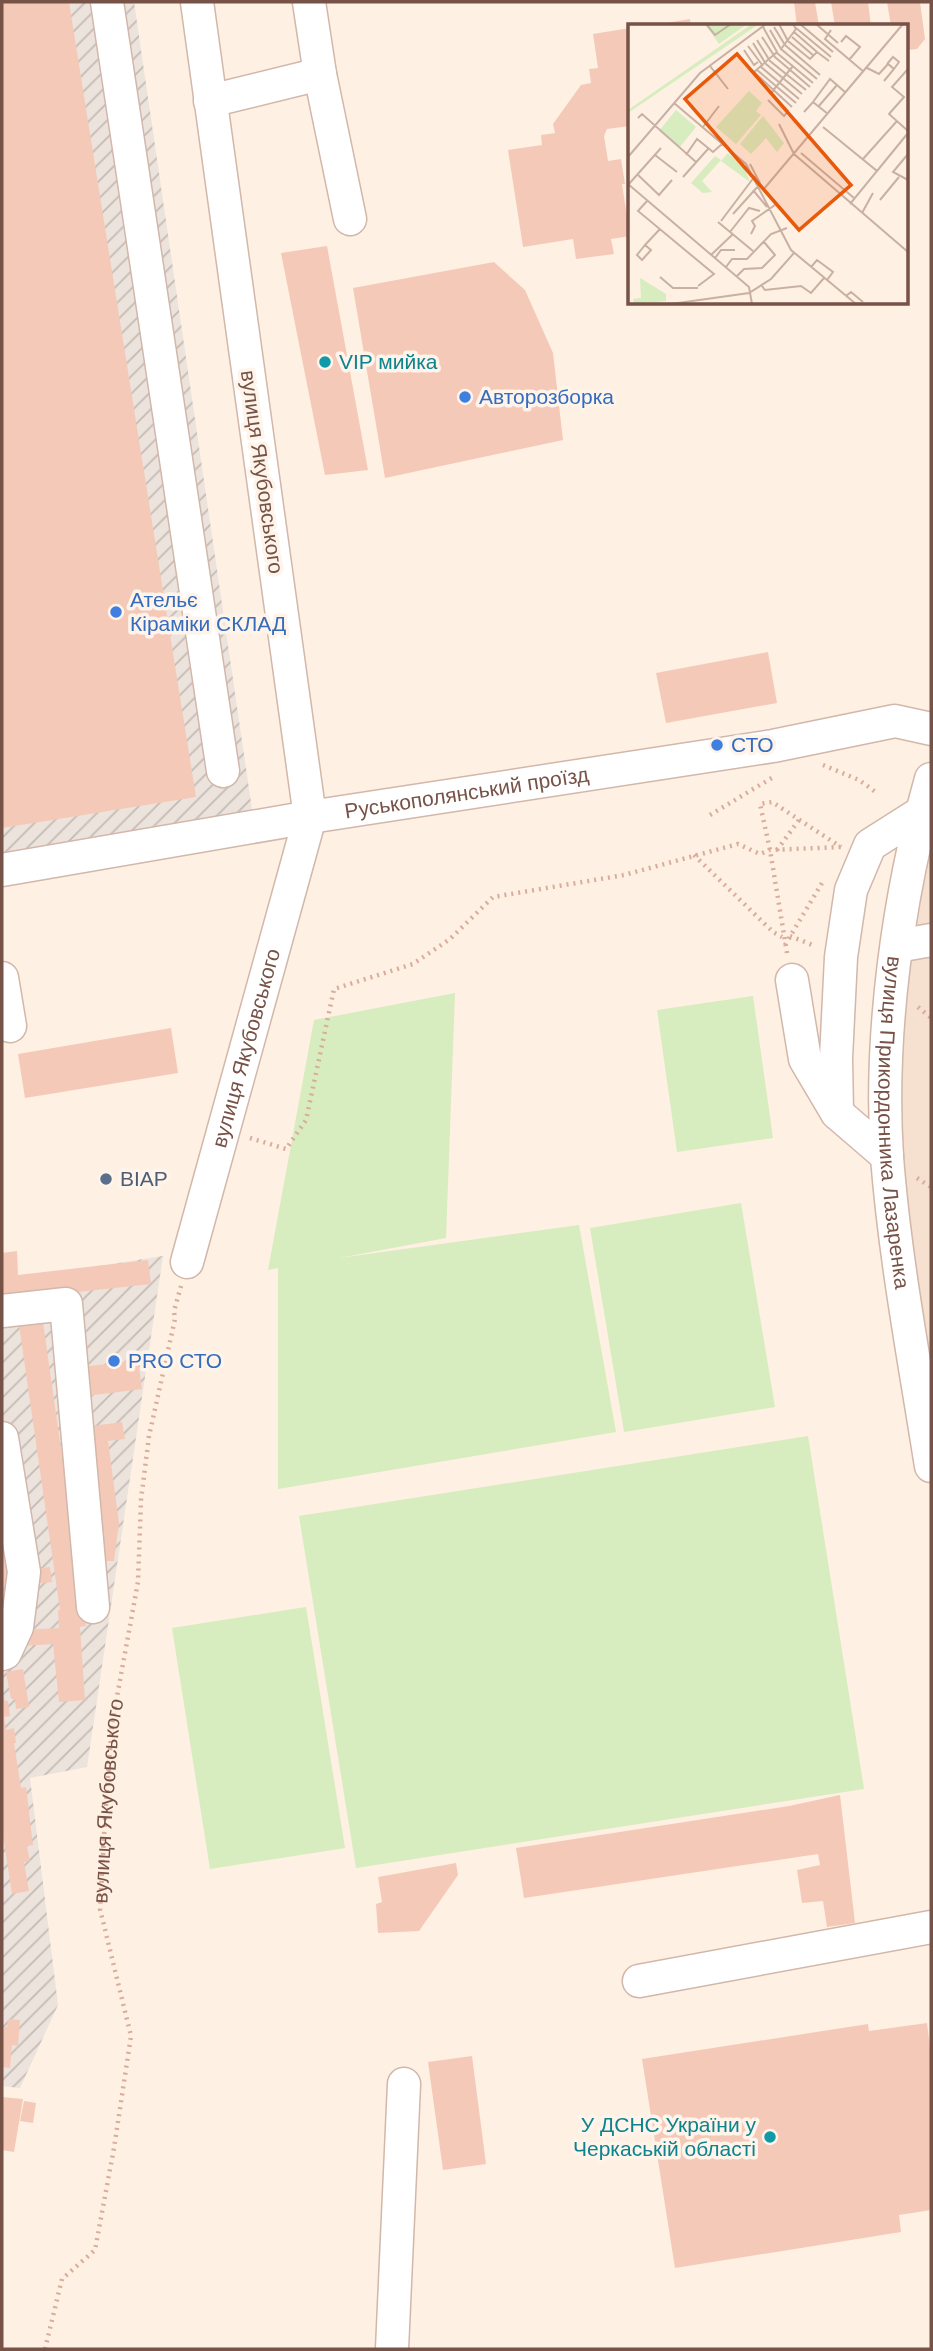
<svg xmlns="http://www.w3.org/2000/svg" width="933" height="2351" viewBox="0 0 933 2351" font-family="Helvetica,sans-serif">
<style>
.residential{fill:#f6e0d0}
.industrial{fill:url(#industrial-furrows)}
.grass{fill:#d7ecbf}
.building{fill:#f5c9b8}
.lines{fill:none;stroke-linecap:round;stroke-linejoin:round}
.minor-casing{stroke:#d2b7ab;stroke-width:35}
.path{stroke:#daac9b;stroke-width:4.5;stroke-dasharray:2 5;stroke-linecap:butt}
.minor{stroke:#fff;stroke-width:32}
.culture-dot{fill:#0f9aa8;stroke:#fff4ea;stroke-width:2.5}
.shop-dot{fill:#3f7fe0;stroke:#fff4ea;stroke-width:2.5}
.service-dot{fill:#5c6f8a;stroke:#fff4ea;stroke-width:2.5}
.labels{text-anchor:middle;stroke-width:7;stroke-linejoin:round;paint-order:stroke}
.culture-label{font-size:21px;fill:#0d838f;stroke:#fff4ea;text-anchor:start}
.shop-label{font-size:21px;fill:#366cbe;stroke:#fff4ea;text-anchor:start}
.street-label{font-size:21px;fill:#775247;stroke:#fff4ea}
.service-label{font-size:21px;fill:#4e5e75;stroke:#fff4ea;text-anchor:start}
.inset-road{fill:none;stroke:#c8b1a4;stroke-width:2}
.view{fill:#e8590c;fill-opacity:0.15;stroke:#e8590c;stroke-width:3.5}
.inset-edge{fill:none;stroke:#775247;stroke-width:3.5}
</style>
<defs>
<pattern id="industrial-furrows" width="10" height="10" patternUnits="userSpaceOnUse" patternTransform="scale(1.75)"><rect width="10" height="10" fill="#ece3dd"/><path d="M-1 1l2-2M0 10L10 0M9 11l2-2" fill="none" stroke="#c4bbb5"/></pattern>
</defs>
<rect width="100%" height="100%" fill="#fef0e2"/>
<path class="residential" d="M931,835V1377L909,1232L901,1114L902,1036L911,942Z"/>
<g class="industrial">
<path d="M2,2H134L255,830L2,866Z"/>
<path d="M163,1256L87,1767L30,1778L58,2005L20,2088L2,2086V1281Z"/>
</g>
<g class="grass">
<path d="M455,993L446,1238L339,1258L579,1225L616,1432L278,1489V1268L268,1270L314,1020Z"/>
<path d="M753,996L773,1138L677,1152L657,1010Z"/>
<path d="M741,1203L775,1407L624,1432L590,1228Z"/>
<path d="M808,1436L864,1789L356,1868L299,1516Z"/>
<path d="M306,1607L345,1848L210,1869L172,1628Z"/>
</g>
<g class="building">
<path d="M2,2H69L196,797L2,828Z"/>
<path d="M794,2H815L819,26H797Z"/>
<path d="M831,2H868L871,26H835Z"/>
<path d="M887,2H920L925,39L917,49L907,50V26H891Z"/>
<path d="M690,19L691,26H654V25Z"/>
<path d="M630,28V126L607,129L604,136L608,161L621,159L625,184H622L630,236L611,239L614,254L576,259L573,239L523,247L508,150L542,145L541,135L555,133L553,124L581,85L591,83L589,69L598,68L593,34Z"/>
<path d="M327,246L368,470L325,475L281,253Z"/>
<path d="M494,262L525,290L553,353L563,440L385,478L353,288Z"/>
<path d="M768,652L777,703L666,723L656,673Z"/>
<path d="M171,1028L178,1073L25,1098L18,1054Z"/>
<path d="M17,1251L18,1275L148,1260L151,1284L32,1297L31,1292L2,1295V1253Z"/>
<path d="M43,1322L86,1626L80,1627L85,1700L59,1702L53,1644L22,1646L21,1630L59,1628L58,1610H60L19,1325Z"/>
<path d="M138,1360L142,1389L86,1396L82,1367Z"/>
<path d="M122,1422L125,1439L108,1441L119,1523L114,1561H101L85,1427Z"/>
<path d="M2,1517L14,1585L2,1587Z"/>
<path d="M50,1567L52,1582L34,1584L32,1569Z"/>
<path d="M23,1669L29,1707L16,1709L15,1699H11L6,1672Z"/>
<path d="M2,1691L5,1701H8L10,1716L4,1717L6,1730L14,1728L16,1743H14L21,1788L26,1787L33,1845L27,1846L30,1861L24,1862L29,1891L12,1894L2,1829Z"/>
<path d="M840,1795L855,1923L827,1927L823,1901L802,1903L797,1870L820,1865L818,1854L524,1898L516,1848L789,1806Z"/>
<path d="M456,1863L458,1875L419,1931L378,1933L376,1904L382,1902L378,1877Z"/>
<path d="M8,2019L20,2020L18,2046L12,2045L10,2068L2,2067V2027H7Z"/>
<path d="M927,2023L931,2055V2210L899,2215L901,2232L675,2268L642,2059L868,2024L869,2031Z"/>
<path d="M472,2056L486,2164L443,2170L428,2062Z"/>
<path d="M2,2097L23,2099L14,2152L2,2150Z"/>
<path d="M24,2101L36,2103L33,2123L20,2121Z"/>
</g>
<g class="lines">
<g class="minor-casing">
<g id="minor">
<path d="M107,2L223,771"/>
<path d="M320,74L350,219"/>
<path d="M210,101L320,74L309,2"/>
<path id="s2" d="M931,779C898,897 879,1034 887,1157C895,1260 915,1364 931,1466"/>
<path id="s3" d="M2,870L310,817L773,746L895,721L931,729"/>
<path d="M897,946L931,940"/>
<path d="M2,978L10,1026"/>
<path d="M792,980L805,1059L837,1113L887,1156"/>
<path d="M837,1113L836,1058L841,957L851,890L870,845L922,812"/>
<path id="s4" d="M187,1262L310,817L197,2"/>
<path d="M2,1311L66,1304L93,1607"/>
<path d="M2,1438L24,1572L17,1627L5,1653L2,1654"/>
<path d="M639,1981L931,1927"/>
<path d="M392,2349L404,2084"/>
</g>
</g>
<g class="path">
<path d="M823,765L859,780L877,793"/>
<path d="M710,815L775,776"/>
<path d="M777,850L799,820"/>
<path d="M694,855L773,932L782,937"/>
<path d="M790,936L815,946"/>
<path d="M785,945L822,883"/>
<path d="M787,953L770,850L760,804L772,802L841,847"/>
<path d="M918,1007L931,1018"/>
<path d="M250,1138L286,1149L306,1120L334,989L413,964L450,939L493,897L624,875L738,844L760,854L770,850L841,847"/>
<path d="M917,1178L931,1187"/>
<path id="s1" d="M45,2349L62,2279L95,2250L114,2148L131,2036L100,1909L105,1818L112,1724L138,1582L141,1500L149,1436L175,1319L174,1311L181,1286"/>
</g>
<use href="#minor" class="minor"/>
</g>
<g class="culture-dot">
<circle cx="325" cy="362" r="7"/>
<circle cx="770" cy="2137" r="7"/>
</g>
<g class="shop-dot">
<circle cx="465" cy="397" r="7"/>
<circle cx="116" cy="612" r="7"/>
<circle cx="717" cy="745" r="7"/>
<circle cx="114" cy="1361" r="7"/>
</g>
<circle class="service-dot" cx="106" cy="1179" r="7"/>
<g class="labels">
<g class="culture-label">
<text x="339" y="369">VIP мийка</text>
<text x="756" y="2132" text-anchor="end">У ДСНС України у<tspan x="756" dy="24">Черкаській області</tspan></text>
</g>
<g class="shop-label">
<text x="479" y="404">Авторозборка</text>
<text x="130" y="607">Ательє<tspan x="130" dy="24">Кіраміки СКЛАД</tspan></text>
<text x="731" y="752">СТО</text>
<text x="128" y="1368">PRO СТО</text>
</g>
<g class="street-label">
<text transform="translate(262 472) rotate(82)" y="7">вулиця Якубовського</text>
<text dy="7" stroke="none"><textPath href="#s3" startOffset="471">Руськополянський проїзд</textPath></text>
<text dy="7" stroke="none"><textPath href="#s4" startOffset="222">вулиця Якубовського</textPath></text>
<text dy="7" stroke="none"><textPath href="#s2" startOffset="348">вулиця Прикордонника Лазаренка</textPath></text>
<text dy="7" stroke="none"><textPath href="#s1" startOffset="572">вулиця Якубовського</textPath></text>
</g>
<g class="service-label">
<text x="120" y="1186">ВІАР</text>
</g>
</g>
<g transform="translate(628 24)">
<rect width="280" height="280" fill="#fef0e2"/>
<path d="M121,67L134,79L128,87L133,91L108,120L88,103ZM135,92L156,119L149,128L138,114L123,130L112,120Z" fill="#d7ecbf"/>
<path d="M124,0H131L0,89V86Z" fill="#d7ecbf"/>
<path d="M77,0H119L91,20Z" fill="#d7ecbf"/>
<path d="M48,86L68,103L51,124L31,107ZM100,129L116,144L122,158L93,137ZM87,132L93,136L74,157L84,168L75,169L63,159ZM12,254L38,270V277L6,280L5,275L13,274Z" fill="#d7ecbf"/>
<path class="inset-road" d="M78,0L87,11L103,0M151,0L160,17L182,35L189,28L201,37M165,0L168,5L153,25L189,55M172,0L205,28M188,0L210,19M135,3L149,28L126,48L164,83M146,3L157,21L192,51M168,4L203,33M142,6L153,25M203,6L197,15L236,48M166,8L189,28M134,13L147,33L182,63M164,13L186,32M129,16L142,37L178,66M213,18L218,12L232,23L221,36M125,19L138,40L174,70M120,22L135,42M116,26L126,41L130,38M149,29L185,59M259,40L265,33L271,38L266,45M82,42L100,65M133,43L171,75M239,44L251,50L260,40L266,45L256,57M280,45L264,63L276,73L261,90L280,107M129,46L168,79M140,76L156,92L160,87L143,69L165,42M185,78L202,55L209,61M46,79L118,140L163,226L228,280M190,83L209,61L218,69M176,88L185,78L200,90M10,94L14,90L68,138M151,100L166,130L280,228M75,103L91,82M195,103L249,147L222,180M173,129L226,174M280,130L265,148L280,156M27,131L49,148M58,131L69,115L85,128L94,120M0,133L72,49L138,0M235,135L269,97M122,140L132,159M249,147L280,109M9,150L31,171L44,156M55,153L80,125M0,160L121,263L124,280M0,161L33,124M125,166L139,183M135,166L275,0M252,176L271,153M19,177L10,187L86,250L70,262M234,189L245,169M105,190L132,160M93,197L127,152M90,198L125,227M102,208L121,184L132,187M123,210L127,202L124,197L147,181M17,221L9,231L14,236L23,226L17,221L32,205M83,231L105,210M87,234L93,226H107M98,243L104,235H119L143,210L159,204M183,243L189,236L205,248L199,256M109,252L116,245L134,244L147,231L136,218M32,253L45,264H70M134,262L137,266L173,262L183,269L196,254M218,272L223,268L235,278M43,280L121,269L143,255L166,229"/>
<path class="view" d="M109,30L223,161L171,206L57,75Z"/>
<rect width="280" height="280" class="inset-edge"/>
</g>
<rect width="933" height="2351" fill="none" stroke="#775247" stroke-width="7"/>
</svg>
